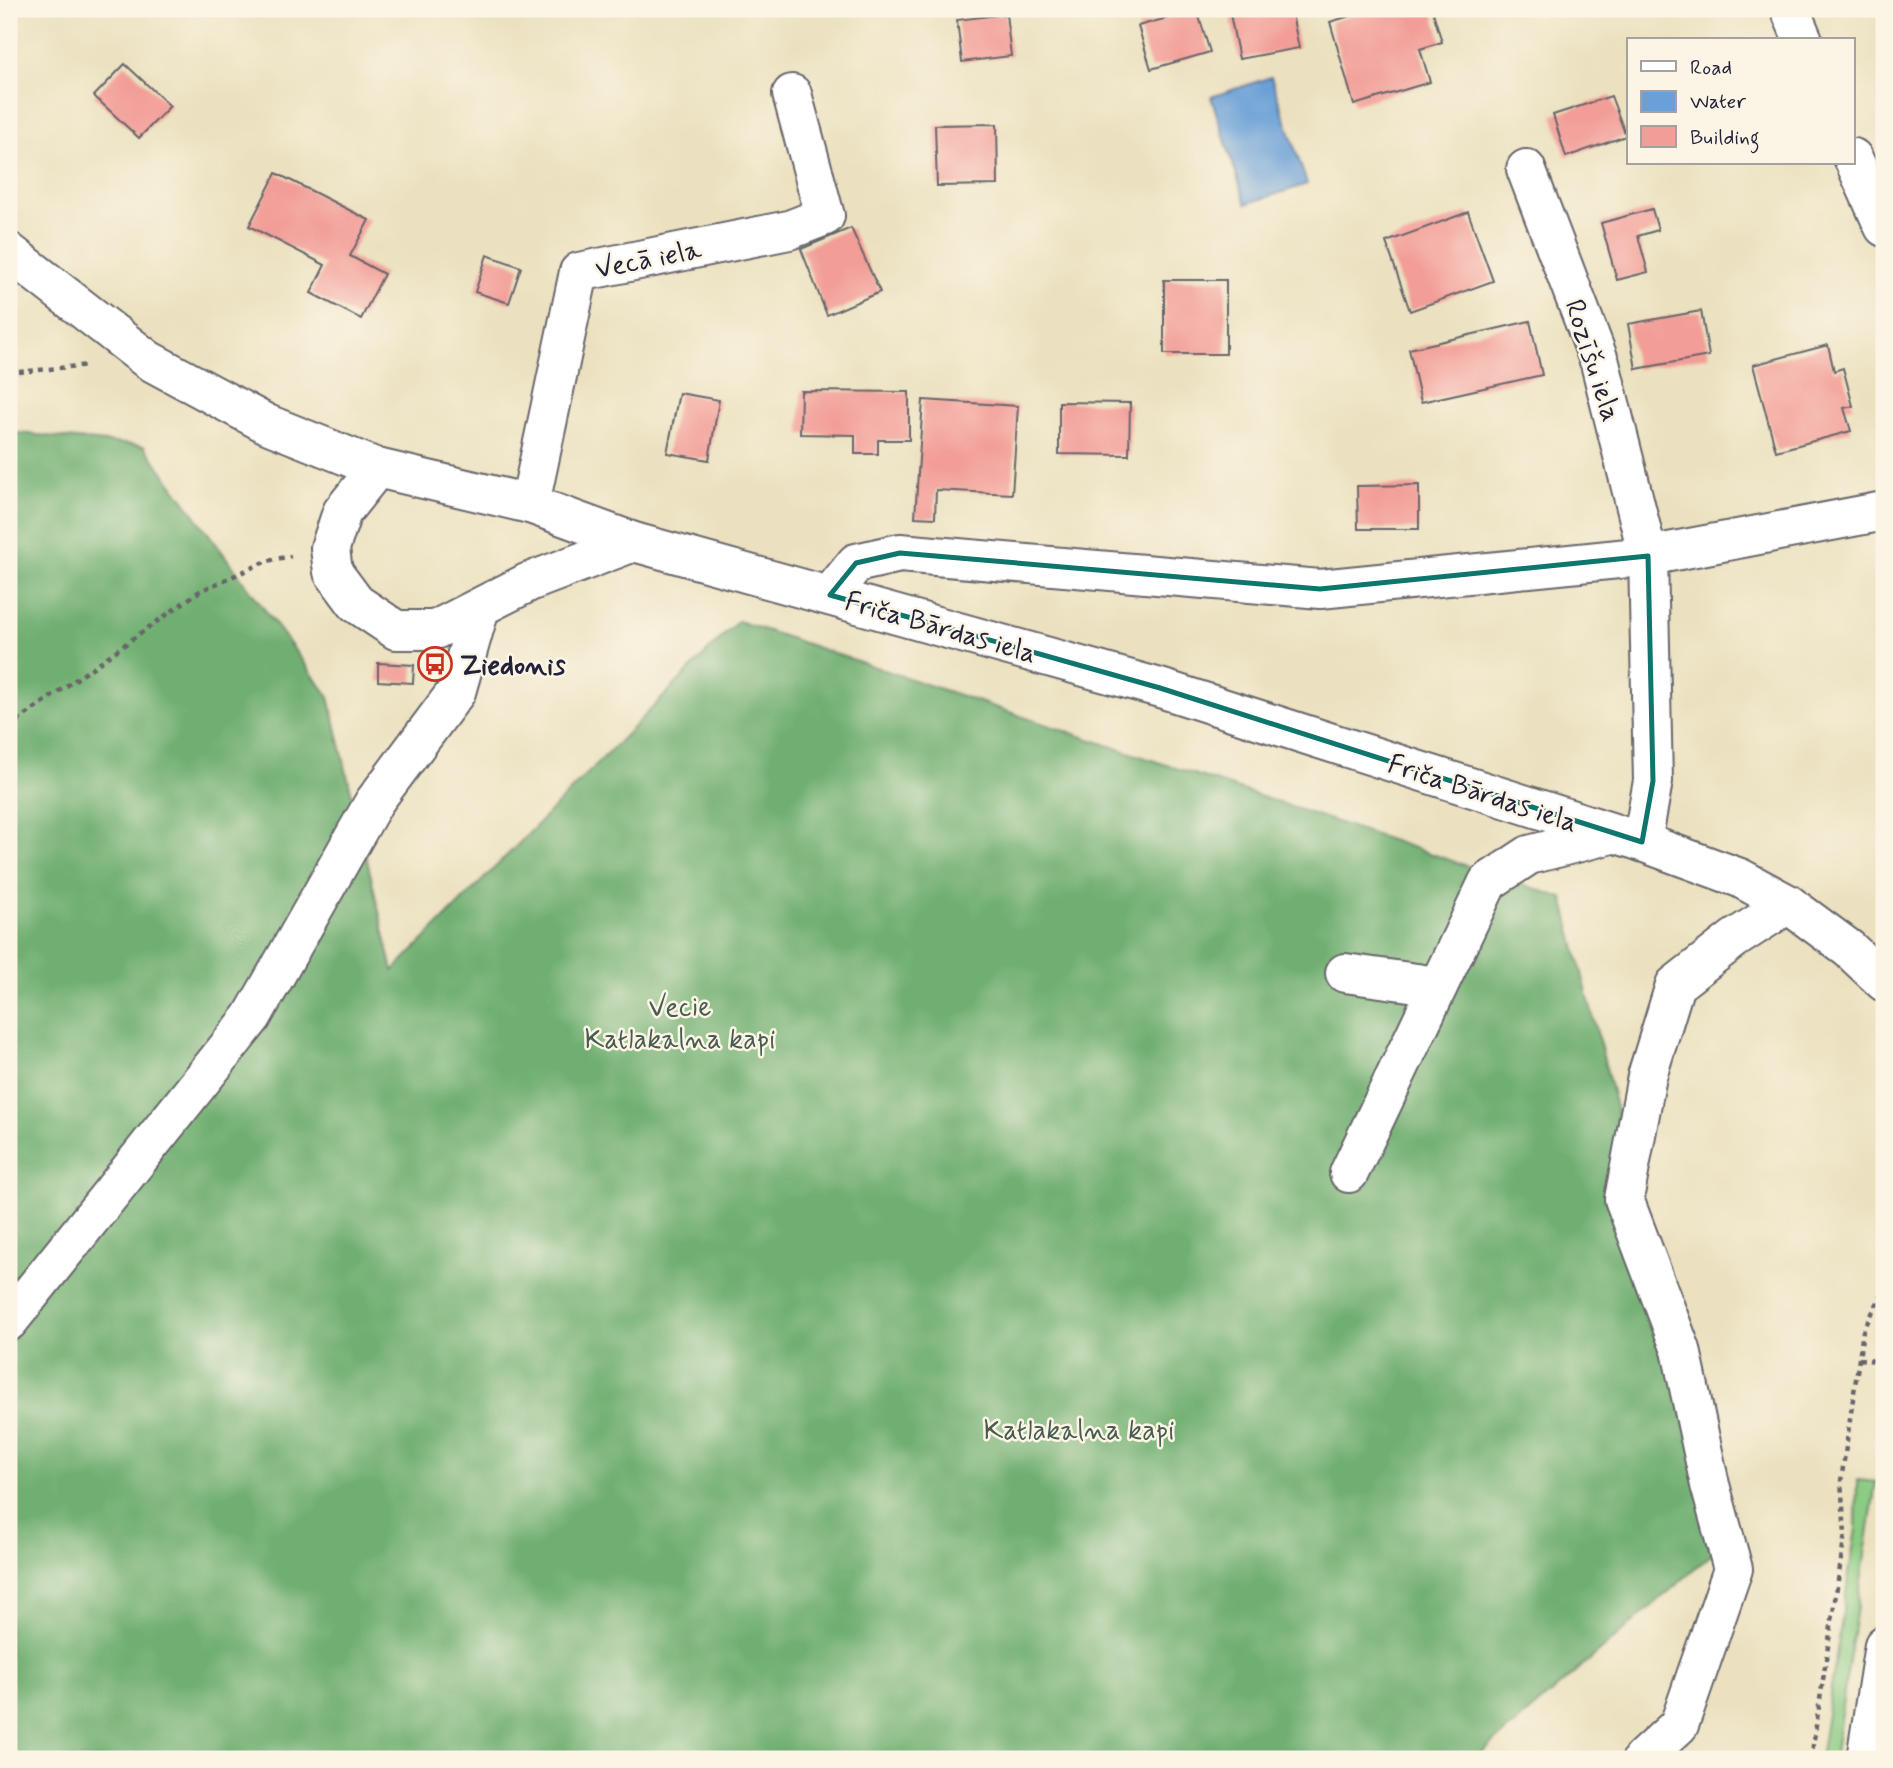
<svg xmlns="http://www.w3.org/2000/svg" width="1893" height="1768" viewBox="0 0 1893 1768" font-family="Mynerve,sans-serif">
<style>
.green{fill:#8bcb83;stroke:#56765f;stroke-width:2}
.forest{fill:#70af71;stroke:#496856;stroke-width:2}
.water{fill:#6aa0d7;stroke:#466189;stroke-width:2}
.building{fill:#f29d97}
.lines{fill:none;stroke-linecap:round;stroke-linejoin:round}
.minor-casing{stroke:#68656a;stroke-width:42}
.major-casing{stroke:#68656a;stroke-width:42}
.path{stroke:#68656a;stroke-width:4.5;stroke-dasharray:5 5;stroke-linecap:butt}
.minor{stroke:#fff;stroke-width:38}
.major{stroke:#fff;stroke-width:38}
.marked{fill:none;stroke:#0f766e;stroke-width:5;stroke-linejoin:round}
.labels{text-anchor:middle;stroke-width:5;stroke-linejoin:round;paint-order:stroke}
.street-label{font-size:28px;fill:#22223b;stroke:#fcf5e5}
.poi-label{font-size:28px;font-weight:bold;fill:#22223b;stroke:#fcf5e5;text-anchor:start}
.park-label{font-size:28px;fill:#475d54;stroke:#fcf5e5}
</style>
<rect width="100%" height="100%" fill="#fcf5e5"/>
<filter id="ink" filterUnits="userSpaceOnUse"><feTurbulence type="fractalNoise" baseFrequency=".0143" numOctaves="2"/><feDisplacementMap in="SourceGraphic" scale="14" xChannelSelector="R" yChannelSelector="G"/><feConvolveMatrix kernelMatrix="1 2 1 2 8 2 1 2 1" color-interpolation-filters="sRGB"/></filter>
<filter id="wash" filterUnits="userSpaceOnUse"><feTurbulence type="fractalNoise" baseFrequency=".00686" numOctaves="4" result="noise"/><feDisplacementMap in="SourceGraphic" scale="28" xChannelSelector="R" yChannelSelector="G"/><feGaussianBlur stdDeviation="1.57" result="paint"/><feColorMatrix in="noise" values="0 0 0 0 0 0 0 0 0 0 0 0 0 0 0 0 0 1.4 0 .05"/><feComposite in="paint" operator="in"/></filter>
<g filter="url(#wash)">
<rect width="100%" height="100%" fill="#ebe1c0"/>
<path class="green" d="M1857,1480L1876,1482L1834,1759H1820L1856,1529Z"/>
<path class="forest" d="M9,432L144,446L329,697L393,971L738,621L1563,898L1726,1542L1475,1759H9Z"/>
<path class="water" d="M1271,77L1307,184L1246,204L1211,97Z"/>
<g id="blocks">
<g class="building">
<path d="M1229,9H1291L1299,48L1239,59Z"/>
<path d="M1373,9H1432L1442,42L1420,49L1430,82L1354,105L1330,22Z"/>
<path d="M1197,10L1210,52L1151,69L1138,26Z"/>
<path d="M1006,14L1011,56L962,62L957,20Z"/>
<path d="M125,64L170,106L139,138L94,96Z"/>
<path d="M1611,96L1626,136L1566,157L1553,115Z"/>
<path d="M997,124L998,185L937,186L935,125Z"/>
<path d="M276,173L369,220L350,256L384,274L361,319L311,293L325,265L249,226Z"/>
<path d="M1652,209L1658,230L1638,236L1648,272L1617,280L1601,223Z"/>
<path d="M1468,212L1493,281L1410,311L1386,242Z"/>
<path d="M851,228L880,292L827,315L801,249Z"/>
<path d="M487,255L521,267L509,303L475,292Z"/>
<rect x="1164" y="280" width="62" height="74"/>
<path d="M1701,311L1709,356L1636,369L1628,324Z"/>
<path d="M1530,321L1542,375L1421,402L1409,349Z"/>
<path d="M1828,345L1834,371L1843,368L1853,406L1844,408L1851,431L1776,451L1753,365Z"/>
<path d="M801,391L909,392V440H878V454H855V435L800,434Z"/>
<path d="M679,393L719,400L709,460L667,453Z"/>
<path d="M923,400L1018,406L1012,494L936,490L935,518L915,517Z"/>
<path d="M1059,402L1130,403L1129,455L1059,454Z"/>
<path d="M1419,485V529H1358L1357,486Z"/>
<path d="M378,663L414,665L413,683L378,681Z"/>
</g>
</g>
</g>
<g filter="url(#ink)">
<use href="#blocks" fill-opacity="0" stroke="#68656a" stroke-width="2"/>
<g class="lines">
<g class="minor-casing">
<g id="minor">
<path d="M1790,9L1803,40"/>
<path d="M1853,158L1884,227"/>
<path d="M1526,169L1600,363L1648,556L1653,781L1642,842"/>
<path d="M9,252L148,360L267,424L377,468L530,504L634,542L1160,688L1642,842L1740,878L1788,904L1849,949L1884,982"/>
<path d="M377,468L342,512L330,548L333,572L356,603L396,630H435L529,582L634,542"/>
<path d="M530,504L579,272L789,230L825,216L792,94"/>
<path d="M830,595L856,563L900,553L1320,589L1648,556L1884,511"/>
<path d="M1345,973L1438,986"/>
<path d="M1349,1173L1488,882L1529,855L1612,834"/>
<path d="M9,1321L252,1017L374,802L456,692L480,608"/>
<path d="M1642,1759L1679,1725L1733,1569L1710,1485L1681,1350L1624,1199L1647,1076L1675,985L1734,939L1788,904"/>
</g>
</g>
<g class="major-casing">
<path id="major" d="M1866,1759L1884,1645"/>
</g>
<g class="path">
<path d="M9,373L88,365"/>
<path d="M9,727L200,591L267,561L291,556"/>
<path d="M1859,1359L1884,1362"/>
<path d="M1811,1759L1845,1534L1841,1481L1863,1331L1884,1290"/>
</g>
<use href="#minor" class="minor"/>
<use href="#major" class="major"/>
</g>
</g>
<path class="marked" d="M900,553L1320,589L1648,556L1653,781L1642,842L1160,688L830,595L856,563Z"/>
<defs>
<g id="bus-ring" transform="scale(1.75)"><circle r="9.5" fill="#fcf5e5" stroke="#c8321e" stroke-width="1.5"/><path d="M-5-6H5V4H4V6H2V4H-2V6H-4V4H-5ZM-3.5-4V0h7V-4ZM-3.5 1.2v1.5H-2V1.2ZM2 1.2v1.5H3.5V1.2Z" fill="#c8321e"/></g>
</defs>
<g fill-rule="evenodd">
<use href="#bus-ring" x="435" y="664"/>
</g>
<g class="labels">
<g class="street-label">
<text transform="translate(648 258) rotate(-11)" y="10">Vecā iela</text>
<text transform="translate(1594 360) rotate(72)" y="10">Rozīšu iela</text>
<text transform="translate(941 626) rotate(16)" y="10">Friča Bārdas iela</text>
<text transform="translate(1483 792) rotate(18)" y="10">Friča Bārdas iela</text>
</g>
<g class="poi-label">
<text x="460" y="674">Ziedonis</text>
</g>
<g class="park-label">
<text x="680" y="1016">Vecie<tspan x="680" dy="32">Katlakalna kapi</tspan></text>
<text x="1079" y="1439">Katlakalna kapi</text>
</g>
</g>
<rect width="1893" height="1768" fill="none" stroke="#fcf5e5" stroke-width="35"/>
<rect x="1627" y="38" width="228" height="126" fill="#fcf5e5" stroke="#a5a1a1" stroke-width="2"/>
<rect x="1641" y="61" width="35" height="10" fill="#ffffff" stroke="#a5a1a1" stroke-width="2"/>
<text x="1690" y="74" font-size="21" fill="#22223b">Road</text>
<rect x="1641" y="91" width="35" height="21" fill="#6aa0d7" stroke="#a5a1a1" stroke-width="2"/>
<text x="1690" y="108" font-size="21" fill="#22223b">Water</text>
<rect x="1641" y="126" width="35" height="21" fill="#f29d97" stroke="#a5a1a1" stroke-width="2"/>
<text x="1690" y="144" font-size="21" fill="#22223b">Building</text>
</svg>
